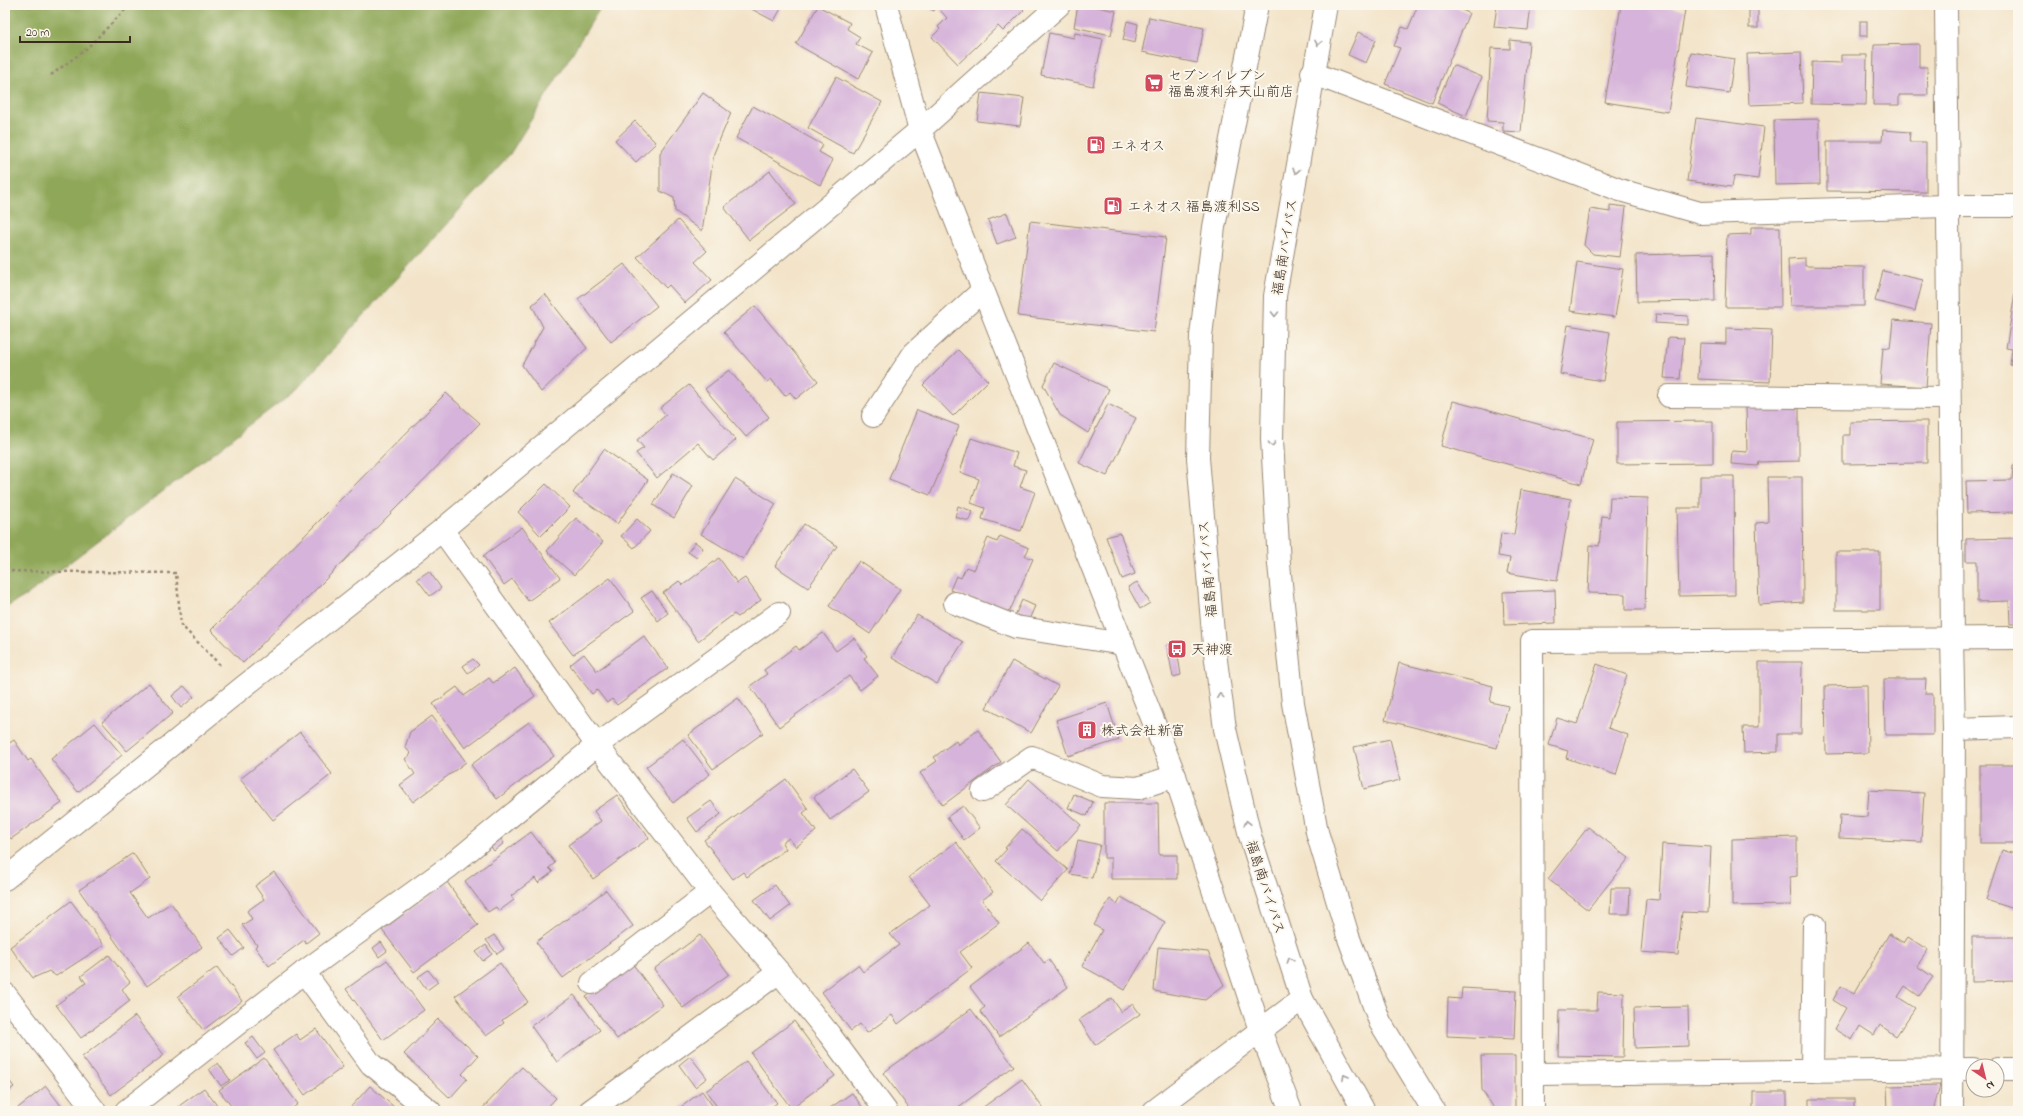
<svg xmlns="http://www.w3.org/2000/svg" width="2023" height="1116" viewBox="0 0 2023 1116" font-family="'Indie Flower','Klee One',sans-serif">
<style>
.forest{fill:#8fa759;stroke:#65683c}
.building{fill:#d6b3da}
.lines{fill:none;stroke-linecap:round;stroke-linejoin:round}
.street-casing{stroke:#978774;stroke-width:24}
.highway-casing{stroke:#978774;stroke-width:24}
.path{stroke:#978774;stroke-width:2.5;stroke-dasharray:3 3;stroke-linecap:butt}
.street{stroke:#fff;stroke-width:22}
.highway{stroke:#fff;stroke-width:22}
.oneway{stroke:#a79f9a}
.labels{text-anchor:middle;stroke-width:4;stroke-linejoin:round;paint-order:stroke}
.poi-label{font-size:14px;fill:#3b2a1e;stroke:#fbf7ec;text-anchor:start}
.street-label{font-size:14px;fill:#3b2a1e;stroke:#fbf7ec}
</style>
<rect width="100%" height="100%" fill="#fbf7ec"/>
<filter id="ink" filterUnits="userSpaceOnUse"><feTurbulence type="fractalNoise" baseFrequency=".025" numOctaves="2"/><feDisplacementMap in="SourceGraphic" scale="8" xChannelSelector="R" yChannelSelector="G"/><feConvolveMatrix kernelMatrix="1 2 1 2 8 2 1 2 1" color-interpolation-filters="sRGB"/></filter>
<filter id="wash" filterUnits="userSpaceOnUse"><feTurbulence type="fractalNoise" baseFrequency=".012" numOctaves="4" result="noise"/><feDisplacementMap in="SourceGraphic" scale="16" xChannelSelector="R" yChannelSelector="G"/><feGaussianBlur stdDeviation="0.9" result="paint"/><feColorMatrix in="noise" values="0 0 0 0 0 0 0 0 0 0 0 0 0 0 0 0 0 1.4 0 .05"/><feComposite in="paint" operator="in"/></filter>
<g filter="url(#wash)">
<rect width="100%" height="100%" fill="#f3e4c9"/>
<path class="forest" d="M5,5H602L510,154L297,389L27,595L5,608Z"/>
<g id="blocks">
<g class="building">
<path d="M744,5H783L774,21Z"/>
<path d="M923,5H938L934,11Z"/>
<path d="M945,5H1019L1024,10L1003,31L998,26L958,64L932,37L940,29L938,27L947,18L940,10Z"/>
<path d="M1078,5H1089L1116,11L1111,35L1074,27Z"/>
<path d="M1418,5H1450L1469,13L1432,103L1385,84L1400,48L1394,46L1402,27L1408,29Z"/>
<path d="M1497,5H1531L1528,30L1494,27Z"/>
<path d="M1621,5H1650L1685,10L1668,112L1605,102Z"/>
<path d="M818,6L850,23L847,29L860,37L856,44L873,53L858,79L796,44Z"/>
<rect x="1749" y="10" width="9" height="18"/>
<path d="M1149,17L1204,28L1197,63L1142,52Z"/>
<path d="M1127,21L1138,24L1135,43L1123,40Z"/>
<rect x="1860" y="21" width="7" height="15"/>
<path d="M1358,32L1376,40L1366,63L1348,55Z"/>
<path d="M1049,33L1074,38L1075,33L1103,39L1093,86L1041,75Z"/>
<path d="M1510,40L1529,42L1521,132L1503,131V122L1487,121L1491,48L1510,49Z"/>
<path d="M1919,44V67H1927L1928,95H1899V105H1873L1874,45Z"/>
<path d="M1691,52L1734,59L1729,93L1686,87Z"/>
<path d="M1801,52L1803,103L1749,105L1747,54Z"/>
<path d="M1841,55H1867L1866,105L1811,104L1812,62L1841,63Z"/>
<path d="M1453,65L1482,77L1466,116L1437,103Z"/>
<path d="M836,77L882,102L853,153L808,128Z"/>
<path d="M703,93L731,113L714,153L702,231L675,211L674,198L660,191V153Z"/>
<path d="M981,93L1024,98L1020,126L977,121Z"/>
<path d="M753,106L823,145L819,152L833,160L820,185L736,138Z"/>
<path d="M1696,118L1764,127L1758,179L1734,176L1732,187L1687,181Z"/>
<path d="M1819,119L1820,184L1775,185L1774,120Z"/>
<path d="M635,121L656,143L636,162L615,140Z"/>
<path d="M1883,130L1910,132L1909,142H1926V192L1827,191V141H1882Z"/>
<path d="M770,171L796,204L749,240L724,207Z"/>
<path d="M1610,205L1626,207L1620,257L1593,254L1584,245L1590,209L1610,212Z"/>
<path d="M1007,213L1016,237L997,244L988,220Z"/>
<path d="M678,220L707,251L695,262L712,280L685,303L669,285L666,288L637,257Z"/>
<path d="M1030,221L1166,237L1154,332L1018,316Z"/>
<path d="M1751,227H1780L1781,307H1725L1727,235L1751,234Z"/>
<path d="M1714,253L1715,301L1637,302L1636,255Z"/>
<path d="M1805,258V266L1864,267V306H1790L1788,259Z"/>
<path d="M1577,262L1623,269L1615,317L1570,311Z"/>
<path d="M624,264L657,306L611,342L578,299Z"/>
<path d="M1883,271L1923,280L1915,311L1875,301Z"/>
<path d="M2017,281H2018V367L2010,365L2012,349L2006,348Z"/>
<path d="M545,294L587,348L541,392L522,365L543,327L532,305Z"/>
<path d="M755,306L818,381L796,399L790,392L785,396L771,379L767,382L724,332Z"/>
<path d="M1656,314L1688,316V325L1655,323Z"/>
<path d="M1893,320L1931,323L1926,387L1880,384L1883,347L1890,348Z"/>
<path d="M1568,325L1610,332L1603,381L1560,374Z"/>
<path d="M1726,328L1772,330L1770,382L1698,379L1700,343L1726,344Z"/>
<path d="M1668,337L1684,338L1680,379L1664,378Z"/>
<path d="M958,350L988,381L953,416L923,385Z"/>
<path d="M1054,363L1109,389L1088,433L1060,415L1043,385Z"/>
<path d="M729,370L769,417L746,437L705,389Z"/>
<path d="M689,385L736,440L713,460L698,443L657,478L636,453L644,448L637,440L666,415L660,408Z"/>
<path d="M446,393L480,423L243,663L211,630Z"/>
<path d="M1453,401L1593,439L1581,484L1441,446Z"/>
<path d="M1108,404L1136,418L1107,476L1079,463Z"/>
<path d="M1799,405V461L1759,462L1758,466L1731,464L1732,451L1747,452L1746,406Z"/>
<path d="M917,410L959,426L930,495L889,479Z"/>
<path d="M1713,421V463L1617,464V422Z"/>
<path d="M1927,421V463L1843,464V435H1850V422Z"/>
<path d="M971,438L1017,453L1013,466L1026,470L1020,487L1035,492L1021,531L982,519L985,508L971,503L979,479L960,472Z"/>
<path d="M604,449L648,480L617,524L573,493Z"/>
<path d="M2013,466H2018V512L1967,513L1966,481L2012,480Z"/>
<path d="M673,473L693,486L674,518L653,505Z"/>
<path d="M1700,476H1734L1735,595L1679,596L1677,508H1700Z"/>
<path d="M1767,477H1802L1803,602L1759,605L1756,523L1768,522Z"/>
<path d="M735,479L776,504L743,559L701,534Z"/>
<path d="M546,484L570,507L541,536L518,512Z"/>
<path d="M1521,490L1571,499L1557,581L1507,573L1510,558L1498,556L1501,533L1514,535Z"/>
<path d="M1610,497L1648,498L1645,610H1625V594L1588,593L1590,545L1599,546L1602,516L1609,517Z"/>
<path d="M958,506L972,511L969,521L955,517Z"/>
<path d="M576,518L603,542L574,575L547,551Z"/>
<path d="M637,519L650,531L634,548L621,536Z"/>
<path d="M804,524L837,546L808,588L775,566Z"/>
<path d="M522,527L560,578L528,601L512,579L504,585L483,556Z"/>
<path d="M1120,533L1135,574L1122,579L1106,537Z"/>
<path d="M1000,536L1029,548L1025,556L1033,559L1008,615L950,590L956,576L961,578L966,567L974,570L988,538L997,542Z"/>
<path d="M2018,538V624H2010L2009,601L1977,602V561H1966V539Z"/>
<path d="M695,542L703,548L697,558L688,552Z"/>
<rect x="1836" y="552" width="44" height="58"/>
<path d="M719,558L737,583L745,578L761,600L738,617L734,614L698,641L663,593L679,581L683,585Z"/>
<path d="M859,561L900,589L870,634L829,606Z"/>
<path d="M429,571L441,588L430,596L417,579Z"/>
<path d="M610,578L634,611L573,655L549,623Z"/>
<path d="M1137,582L1150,603L1140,609L1128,587Z"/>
<path d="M1555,590L1556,623L1504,625L1503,592Z"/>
<path d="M652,591L668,613L658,621L641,598Z"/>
<path d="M1022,600L1035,606L1027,624L1014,618Z"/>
<path d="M917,615L963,642L937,684L892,658Z"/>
<path d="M823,633L836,651L854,638L867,656L864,658L878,676L860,690L849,676L779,727L750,686L767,674L764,670L796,646L799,650Z"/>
<path d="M644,636L668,668L617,705L612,699L607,703L597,690L592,694L570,665L584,654L597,671Z"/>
<path d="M1176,643L1181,675L1173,677L1167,645Z"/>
<path d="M473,659L479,665L468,673L463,666Z"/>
<path d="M1012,661L1058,686L1031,733L986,708Z"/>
<path d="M1759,662H1802L1801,734H1778V752L1744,753L1743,727H1759Z"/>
<path d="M1399,663L1493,686L1490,702L1508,706L1497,748L1385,720Z"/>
<path d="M1597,664L1627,675L1608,728L1628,735L1616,775L1566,758L1568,751L1549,745L1557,718L1577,724Z"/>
<path d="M515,668L535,696L465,748L433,704L457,687L464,696L489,678L493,683Z"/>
<path d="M1884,679H1926L1925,694H1933V735H1885Z"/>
<path d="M149,683L173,713L127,751L102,722Z"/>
<path d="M1867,685L1868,753L1826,754L1825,686Z"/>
<path d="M184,686L194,697L181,708L172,696Z"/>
<path d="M738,698L763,733L713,769L688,735Z"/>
<path d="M1107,703L1119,740L1068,756L1056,720Z"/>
<path d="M432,716L466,762L413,802L400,785L415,774L405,759L411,754L405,747L410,732Z"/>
<path d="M529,722L554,756L497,799L471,765Z"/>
<path d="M95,723L122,755L78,792L51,759Z"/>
<path d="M978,730L1001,762L943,805L920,773L937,761L934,757L956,741L958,745Z"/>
<path d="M300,732L332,774L273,820L240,779Z"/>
<path d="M683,739L710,774L673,803L646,767Z"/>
<path d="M1390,739L1400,780L1364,789L1354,747Z"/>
<path d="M14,740L28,761L31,759L62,803L11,839L5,831V746Z"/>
<rect x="1980" y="765" width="38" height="78"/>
<path d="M852,769L869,792L830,820L814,797Z"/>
<path d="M786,779L808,809L803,813L816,831L796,847L789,838L782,843L786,849L747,877L743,872L733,879L704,840Z"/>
<path d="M1029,779L1081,825L1058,851L1006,805Z"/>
<path d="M1869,790L1924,793L1921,842L1839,838L1840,815L1867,817Z"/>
<path d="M1074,794L1093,802L1087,816L1068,808Z"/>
<path d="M617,795L649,838L593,879L568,845L601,821L594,811Z"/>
<path d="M711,801L721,814L697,832L687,818Z"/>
<path d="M1104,803H1158L1159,855H1177V879H1111V858H1104Z"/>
<path d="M963,806L980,828L964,840L947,817Z"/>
<path d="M1588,827L1629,858L1588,910L1548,879Z"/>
<path d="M1022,829L1068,870L1040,901L996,861L1007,849L1005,848Z"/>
<path d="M531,832L555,863L549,868L553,872L538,883L535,878L511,896L514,900L499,911L496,907L488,912L465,881Z"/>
<path d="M497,834L504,843L494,851L487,841Z"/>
<path d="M1797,837V876L1790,877L1791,905L1732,906V839Z"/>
<path d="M1078,840L1100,845L1092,878L1070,874Z"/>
<path d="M956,842L993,892L982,900L999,923L960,952L972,968L898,1024L892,1015L867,1033L860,1024L851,1031L822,992L858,965L863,972L899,945L890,934L930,905L909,877Z"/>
<path d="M1662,844L1711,847L1708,913L1682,912L1678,955L1641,952L1646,899L1659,900Z"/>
<path d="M2002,850L2018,855V910L1986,900Z"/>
<path d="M133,853L150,879L130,893L148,918L171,903L202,947L147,986L79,890Z"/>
<path d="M274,872L319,933L306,943L304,940L269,966L255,947L257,945L242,925L252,919L247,911L264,899L255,886Z"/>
<path d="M447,882L478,925L414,972L382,930Z"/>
<path d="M775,885L790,906L770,921L754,900Z"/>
<path d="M1611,888H1630L1629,914H1610Z"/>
<path d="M606,890L633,926L563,978L536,942Z"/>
<path d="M1121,897L1165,922L1125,990L1082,966L1102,930L1094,925L1110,899L1117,904Z"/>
<path d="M71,901L104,945L56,976L49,971L33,978L10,947Z"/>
<path d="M230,930L244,948L233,956L219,938Z"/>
<path d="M1889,934L1904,943L1908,937L1928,950L1917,966L1933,977L1919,996L1905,986L1898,997L1915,1008L1896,1036L1880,1025L1874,1035L1860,1026L1852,1040L1834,1029L1846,1008L1833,1000L1841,986L1854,994Z"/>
<path d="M494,935L504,949L497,954L486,940Z"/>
<path d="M700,935L729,974L683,1008L654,969Z"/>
<path d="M1972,937H2018V981L1972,982Z"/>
<path d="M381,942L387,951L379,957L373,948Z"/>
<path d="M1029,943L1044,963L1049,960L1068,987L999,1037L980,1011L985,1007L970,987Z"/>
<path d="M486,945L492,954L483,961L476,952Z"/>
<path d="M1158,947L1208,952L1224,985L1205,1000L1154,991Z"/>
<path d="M109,955L130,982L122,989L130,1001L81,1038L56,1005L86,983L81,976Z"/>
<path d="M387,960L424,1010L383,1040L346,989Z"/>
<path d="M500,963L528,1002L502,1020L504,1023L486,1036L455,996Z"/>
<path d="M632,963L663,1005L617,1039L586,997Z"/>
<path d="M217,967L242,1001L203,1030L178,996Z"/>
<path d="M428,970L438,982L427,990L418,977Z"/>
<path d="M1462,988L1516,991L1514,1039L1447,1036L1448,998L1461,999Z"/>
<path d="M1598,992L1624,993L1623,1057L1558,1056L1559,1010H1597Z"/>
<path d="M574,995L600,1030L557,1062L531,1026Z"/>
<path d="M1112,998L1121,1012L1133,1004L1140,1014L1095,1045L1079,1020Z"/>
<path d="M1688,1007L1689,1046L1635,1048L1634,1008Z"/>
<path d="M971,1009L1014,1066L953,1111H911L883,1073Z"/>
<path d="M135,1016L164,1055L111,1095L82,1057Z"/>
<path d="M438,1019L478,1056L462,1074L467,1079L450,1098L404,1054Z"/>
<path d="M794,1021L835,1076L791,1108L751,1053Z"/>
<path d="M316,1029L343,1067L305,1095L273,1050L296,1034L300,1040Z"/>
<path d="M253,1037L265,1053L257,1059L245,1043Z"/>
<path d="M690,1056L707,1078L695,1087L679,1065Z"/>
<path d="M1481,1056H1515V1111H1496L1482,1090Z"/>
<path d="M264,1058L298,1104L289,1111H235L219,1090Z"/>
<path d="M746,1061L777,1103L766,1111H720L706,1091Z"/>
<path d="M218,1063L230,1080L221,1086L209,1069Z"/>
<path d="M522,1067L556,1098L544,1111H480Z"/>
<path d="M5,1075L14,1087L5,1094Z"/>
<path d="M1022,1079L1045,1111H984L982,1108Z"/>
<path d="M1940,1085L1933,1111H1888L1887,1086Z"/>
<path d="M46,1086L65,1111H14Z"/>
<path d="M370,1086L394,1107L390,1111H347Z"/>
<path d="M204,1088L221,1111H172Z"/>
<path d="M702,1091L716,1111H676Z"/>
<rect x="1753" y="1092" width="34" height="19"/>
<path d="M852,1093L865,1111H832L830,1108Z"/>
<rect x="1810" y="1099" width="44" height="12"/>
</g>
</g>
</g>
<g filter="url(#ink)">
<use href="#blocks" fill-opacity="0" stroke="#978774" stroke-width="1"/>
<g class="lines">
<g class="street-casing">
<g id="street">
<path d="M886,5L920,130L1175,776L1260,1030L1291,1111"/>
<path d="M1946,5L1952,638L1954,729L1952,1111"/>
<path d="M1312,73L1620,190L1700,213L1947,206H2018"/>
<path d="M1669,396L1949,398"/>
<path d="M873,416L914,353L983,290"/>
<path d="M442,530L597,745L710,892L779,972L829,1034L886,1111"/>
<path d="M955,603L1016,627L1123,644"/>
<path d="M1954,729L2018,727"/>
<path d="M983,791L1032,757L1102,786L1138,788L1175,776"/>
<path d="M5,879L242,688L442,530L920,130L1059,5"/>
<path d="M304,972L371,1064L430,1111"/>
<path d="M592,983L710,892"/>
<path d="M5,994L95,1111"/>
<path d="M1997,1069H2018"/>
<path d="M1812,1071L1814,925"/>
<path d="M1534,1074L1973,1069"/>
<path d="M126,1111L304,972L450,866L597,745L779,613"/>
<path d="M590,1111L779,972"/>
<path d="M1154,1111L1302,999"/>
<path d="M1533,1111L1532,641L2018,638"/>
</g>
</g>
<g class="highway-casing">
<g id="highway">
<path d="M1257,5L1214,227L1201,336L1198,458L1214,645L1225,729L1250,836L1302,999L1364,1111"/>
<path d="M1326,5L1275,296L1272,439L1279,564L1293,703L1317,832L1348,936L1380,1022L1434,1111"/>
</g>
</g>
<g class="path">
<path d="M51,75L85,50L130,5"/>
<path d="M5,571L176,573L181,625L221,666"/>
</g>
<use href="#street" class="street"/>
<use href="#highway" class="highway"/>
</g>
<defs><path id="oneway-chevron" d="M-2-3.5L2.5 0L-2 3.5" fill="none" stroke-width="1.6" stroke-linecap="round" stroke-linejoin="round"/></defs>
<g class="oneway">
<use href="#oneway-chevron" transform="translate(1318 43) rotate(101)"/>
<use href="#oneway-chevron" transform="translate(1296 171) rotate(100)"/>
<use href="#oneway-chevron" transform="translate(1275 314) rotate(91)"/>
<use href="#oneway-chevron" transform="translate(1272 444) rotate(87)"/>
<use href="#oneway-chevron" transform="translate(1220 696) rotate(-97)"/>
<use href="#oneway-chevron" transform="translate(1247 823) rotate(-103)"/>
<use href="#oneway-chevron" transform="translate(1290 960) rotate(-108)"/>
<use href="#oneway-chevron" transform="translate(1345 1077) rotate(-119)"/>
</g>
</g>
<defs>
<g id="supermarket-square" transform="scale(1)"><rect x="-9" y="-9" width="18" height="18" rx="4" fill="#d1495b" stroke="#fbf7ec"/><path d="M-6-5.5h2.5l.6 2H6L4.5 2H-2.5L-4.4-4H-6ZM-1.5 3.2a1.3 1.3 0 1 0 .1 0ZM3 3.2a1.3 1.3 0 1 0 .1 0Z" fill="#fff"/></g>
<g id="fuel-square" transform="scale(1)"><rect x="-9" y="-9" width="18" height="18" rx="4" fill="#d1495b" stroke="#fbf7ec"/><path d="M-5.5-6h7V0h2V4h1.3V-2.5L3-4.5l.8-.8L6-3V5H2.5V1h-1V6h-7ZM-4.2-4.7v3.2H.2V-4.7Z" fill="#fff"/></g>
<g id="bus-square" transform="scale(1)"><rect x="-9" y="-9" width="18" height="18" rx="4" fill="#d1495b" stroke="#fbf7ec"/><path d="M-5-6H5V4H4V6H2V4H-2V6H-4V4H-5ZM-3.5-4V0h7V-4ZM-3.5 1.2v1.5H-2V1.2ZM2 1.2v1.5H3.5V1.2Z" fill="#fff"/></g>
<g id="building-square" transform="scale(1)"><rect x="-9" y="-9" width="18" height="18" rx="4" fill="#d1495b" stroke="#fbf7ec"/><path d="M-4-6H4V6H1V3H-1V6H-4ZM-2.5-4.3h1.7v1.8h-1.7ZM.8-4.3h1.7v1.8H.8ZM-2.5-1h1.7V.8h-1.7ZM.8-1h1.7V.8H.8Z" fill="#fff"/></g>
</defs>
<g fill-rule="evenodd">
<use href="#supermarket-square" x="1154" y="83"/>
<use href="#fuel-square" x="1096" y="145"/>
<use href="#fuel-square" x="1113" y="206"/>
<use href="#bus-square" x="1177" y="649"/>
<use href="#building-square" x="1087" y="730"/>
</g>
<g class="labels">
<g class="poi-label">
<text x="1168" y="80">セブンイレブン<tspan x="1168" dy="16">福島渡利弁天山前店</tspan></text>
<text x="1110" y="150">エネオス</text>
<text x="1127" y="211">エネオス 福島渡利SS</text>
<text x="1191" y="654">天神渡</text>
<text x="1101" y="735">株式会社新富</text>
</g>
<g class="street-label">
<text transform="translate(1284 247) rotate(-81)" y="5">福島南バイパス</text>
<text transform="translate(1207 569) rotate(-95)" y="5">福島南バイパス</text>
<text transform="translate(1266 887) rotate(72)" y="5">福島南バイパス</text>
</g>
</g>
<rect width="2023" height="1116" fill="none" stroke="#fbf7ec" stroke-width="20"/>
<g transform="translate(1985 1078) rotate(145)"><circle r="19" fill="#fbf7ec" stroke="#aea59a"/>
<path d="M0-3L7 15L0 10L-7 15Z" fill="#d1495b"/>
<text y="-6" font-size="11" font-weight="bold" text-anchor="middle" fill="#3b2a1e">N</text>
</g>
<path d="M20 36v6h110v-6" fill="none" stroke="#3b2a1e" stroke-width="2"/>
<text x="26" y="36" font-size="12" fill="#3b2a1e" stroke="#fbf7ec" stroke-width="3" paint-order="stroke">20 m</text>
</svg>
